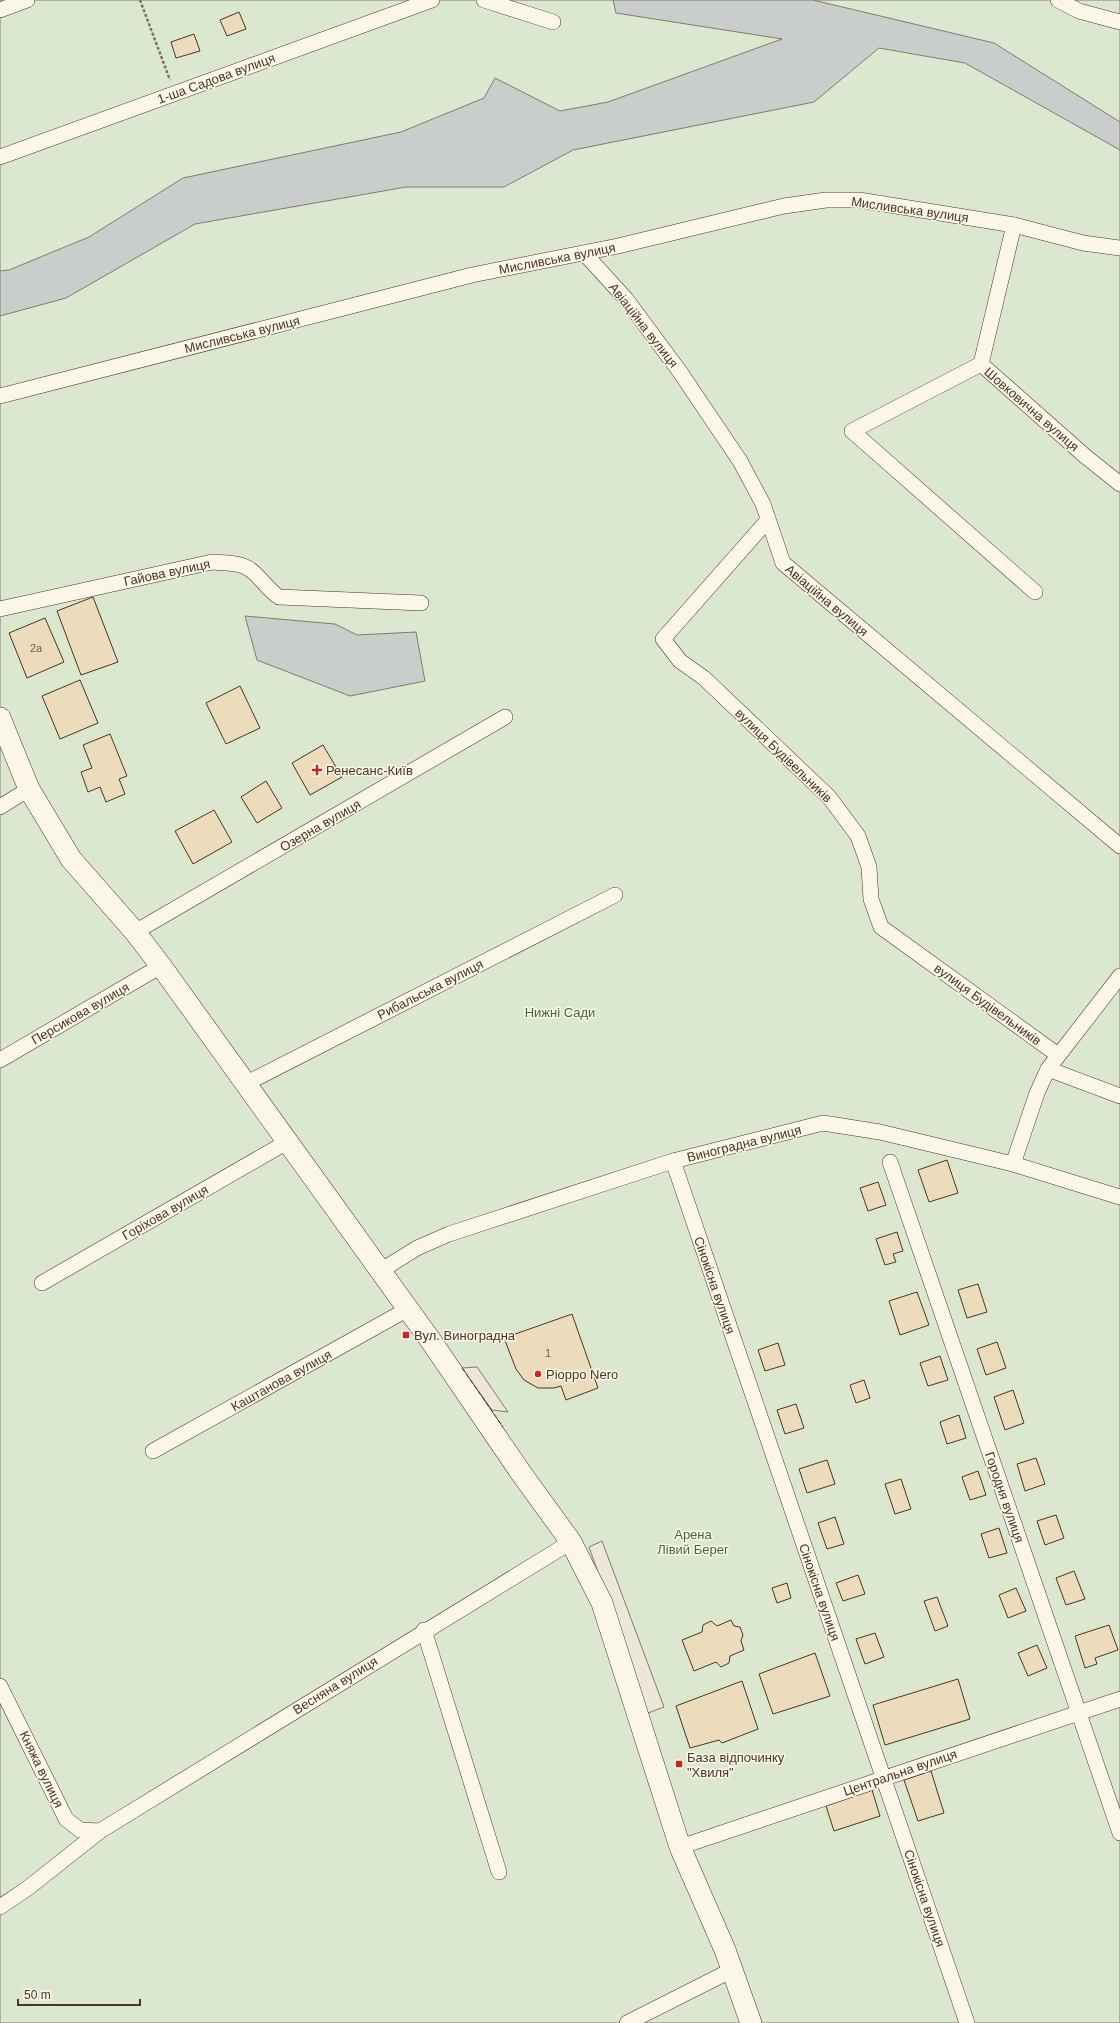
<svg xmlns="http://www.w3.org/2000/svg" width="1120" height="2023" viewBox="0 0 1120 2023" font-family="Arial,sans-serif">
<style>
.green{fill:#dce7d0;stroke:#887966}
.parking{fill:#ede7d9;stroke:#887966}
.water{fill:#c9cecd;stroke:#887966}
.building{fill:#ecdcbc;stroke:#4a3520}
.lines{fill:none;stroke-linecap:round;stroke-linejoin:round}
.street-casing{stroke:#4a3520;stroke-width:16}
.secondary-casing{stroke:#4a3520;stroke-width:22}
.path{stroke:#7f6f5c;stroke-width:2.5;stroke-dasharray:3 2;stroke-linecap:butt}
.street{stroke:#fbf6e9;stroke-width:15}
.secondary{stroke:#fbf6e9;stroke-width:21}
.fence{stroke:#4a3520;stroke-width:1;stroke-dasharray:5 2;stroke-linecap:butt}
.poi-dot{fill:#c62828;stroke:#fbf6e9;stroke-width:1.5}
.labels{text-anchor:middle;stroke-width:3;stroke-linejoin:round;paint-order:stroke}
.number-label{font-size:11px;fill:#725f47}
.street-label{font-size:13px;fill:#4a3520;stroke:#fbf6e9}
.poi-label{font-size:13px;fill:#4a3520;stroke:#fbf6e9;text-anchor:start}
.park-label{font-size:13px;fill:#436837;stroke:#fbf6e9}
</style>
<rect width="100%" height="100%" fill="#fbf6e9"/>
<rect class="green" x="0" y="0" width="1120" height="2023"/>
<g class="parking">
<path d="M477,1367L508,1412L492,1410L462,1368Z"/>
<path d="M602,1541L664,1707L648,1713L589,1547Z"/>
</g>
<g class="water">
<path d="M613,0H813L994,43L1120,122V150L965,63L879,48L814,102L573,150L504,187H406L195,224L66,298L0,316V271L9,270L89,237L183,178L401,132L484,98L495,78L560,111L608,102L782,39L616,13Z"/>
<path d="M245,616L335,624L357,635L416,632L425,681L350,696L257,660Z"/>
</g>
<g class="building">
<path d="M239,12L246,29L227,36L220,20Z"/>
<path d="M194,34L200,51L176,58L171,42Z"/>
<path d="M93,597L118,662L81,675L57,611Z"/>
<path d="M45,618L64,662L27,678L9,633Z"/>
<path d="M80,680L98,723L60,739L42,696Z"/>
<path d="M240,686L260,728L226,744L206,703Z"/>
<path d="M110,734L127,776L119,779L125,794L106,802L100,787L88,792L81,772L92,768L83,745Z"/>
<path d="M323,745L342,777L310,795L292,763Z"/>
<path d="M266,781L282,808L257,823L241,797Z"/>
<path d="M214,810L232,842L193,864L175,831Z"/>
<path d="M947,1160L958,1193L929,1202L918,1170Z"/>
<path d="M878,1182L886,1205L868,1211L860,1188Z"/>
<path d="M897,1232L903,1251L893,1254L896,1262L885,1265L876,1239Z"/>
<path d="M978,1284L987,1312L967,1318L958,1290Z"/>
<path d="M917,1292L929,1325L900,1335L889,1301Z"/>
<path d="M572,1314L598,1388L566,1400L561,1386L554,1388H538L524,1380L516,1369L504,1338Z"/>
<path d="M997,1342L1006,1368L986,1375L977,1349Z"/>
<path d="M778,1343L785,1365L765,1371L758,1350Z"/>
<path d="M940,1356L948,1380L928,1386L920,1363Z"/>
<path d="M864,1380L870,1398L856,1403L850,1385Z"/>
<path d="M1013,1390L1024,1423L1005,1430L994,1397Z"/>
<path d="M796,1404L804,1428L785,1434L777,1410Z"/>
<path d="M959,1415L966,1438L947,1444L940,1422Z"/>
<path d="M1036,1458L1045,1484L1025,1491L1017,1464Z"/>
<path d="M827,1460L835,1484L807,1493L799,1469Z"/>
<path d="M978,1471L986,1495L970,1500L962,1477Z"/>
<path d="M901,1479L911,1509L895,1514L885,1484Z"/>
<path d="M1056,1515L1064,1538L1045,1545L1037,1521Z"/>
<path d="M835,1517L844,1544L827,1549L818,1523Z"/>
<path d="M999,1528L1007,1553L989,1558L981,1534Z"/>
<path d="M1074,1571L1085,1599L1066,1605L1056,1578Z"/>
<path d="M858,1575L865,1594L843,1601L836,1583Z"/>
<path d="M787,1583L791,1598L777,1603L772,1588Z"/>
<path d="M1016,1588L1026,1611L1008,1618L999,1595Z"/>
<path d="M937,1597L948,1626L935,1631L924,1601Z"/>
<path d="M731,1620L734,1626L740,1627L743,1635L741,1641L744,1650L730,1656L729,1663L721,1667L716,1662L694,1671L682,1640L702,1632L703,1625L711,1621L717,1626Z"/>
<path d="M1109,1625L1118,1650L1095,1658L1097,1664L1085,1668L1075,1636Z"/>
<path d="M875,1633L884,1657L865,1664L856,1639Z"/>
<path d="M1037,1645L1047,1668L1028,1676L1018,1653Z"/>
<path d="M815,1653L830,1696L773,1714L759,1674Z"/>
<path d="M958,1679L970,1719L885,1745L873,1705Z"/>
<path d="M742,1681L758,1729L722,1743L719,1740L690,1748L676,1706Z"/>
<path d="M931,1771L944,1813L918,1821L904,1780Z"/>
<path d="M872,1790L880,1816L834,1831L826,1806Z"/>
</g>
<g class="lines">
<g class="street-casing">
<g id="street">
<path d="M484,0L553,22"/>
<path d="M1058,0L1079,11L1120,22"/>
<path d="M0,10L27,0"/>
<path d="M0,157L432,0"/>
<path d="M1014,225L981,364L1085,456L1120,484"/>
<path d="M584,253L626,299L680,372L740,461L763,504L783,563L1120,846"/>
<path d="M981,364L852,431L1035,592"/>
<path d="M0,396L472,275L618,246L784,206L826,200H859L1014,225L1083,243L1120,248"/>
<path d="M768,520L663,639L680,661L704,678L829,797L858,836L869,867L871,899L881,927L1058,1055"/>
<path d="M0,609L212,562C226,563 241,562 252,571C262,579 268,590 279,597L421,603"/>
<path d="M0,807L29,789"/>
<path d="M135,932L505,717"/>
<path d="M0,1060L161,966"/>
<path d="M1048,1069L1120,1096"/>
<path d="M245,1084L615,895"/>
<path d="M673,1161L967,2023"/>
<path d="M890,1162L1120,1833"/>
<path d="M1013,1164L1037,1093L1048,1069L1120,976"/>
<path d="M380,1271L417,1248L449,1234L673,1161L823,1123L880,1132L1013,1164L1120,1197"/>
<path d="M42,1283L287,1142"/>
<path d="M153,1451L408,1309"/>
<path d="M424,1630L499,1872"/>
<path d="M0,1686L66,1819L80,1830L100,1831"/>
<path d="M680,1847L1120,1699"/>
<path d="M0,1907L28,1888L100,1831L571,1542"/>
<path d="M627,2023L732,1970"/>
</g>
</g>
<g class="secondary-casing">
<path id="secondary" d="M0,718L29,789L71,859L135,932L161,966L431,1341L521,1473L571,1542L602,1603L680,1847L725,1950L751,2023"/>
</g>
<path class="path" d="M140,0L170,80"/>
<use href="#street" class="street"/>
<use href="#secondary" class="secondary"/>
<path class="fence" d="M462,1368L503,1427"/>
</g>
<g class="poi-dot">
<path d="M315 764h4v4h4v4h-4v4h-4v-4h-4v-4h4z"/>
<rect x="402" y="1331" width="8" height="8" rx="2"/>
<circle cx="538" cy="1374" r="4"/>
<rect x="675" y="1760" width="8" height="8" rx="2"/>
</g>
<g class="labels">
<g class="number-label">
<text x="36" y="652">2а</text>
<text x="548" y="1357">1</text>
</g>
<g class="street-label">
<text transform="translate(216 78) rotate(-20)" y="5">1-ша Садова вулиця</text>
<text transform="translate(910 209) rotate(8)" y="5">Мисливська вулиця</text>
<text transform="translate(557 258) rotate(-11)" y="5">Мисливська вулиця</text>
<text transform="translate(644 325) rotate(52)" y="5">Авіаційна вулиця</text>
<text transform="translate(242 334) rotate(-14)" y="5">Мисливська вулиця</text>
<text transform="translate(1032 409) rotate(41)" y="5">Шовковична вулиця</text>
<text transform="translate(167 572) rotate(-12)" y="5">Гайова вулиця</text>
<text transform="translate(827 600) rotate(40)" y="5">Авіаційна вулиця</text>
<text transform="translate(784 755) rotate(44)" y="5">вулиця Будівельників</text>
<text transform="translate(320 825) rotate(-30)" y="5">Озерна вулиця</text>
<text transform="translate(430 989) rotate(-27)" y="5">Рибальська вулиця</text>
<text transform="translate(988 1004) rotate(36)" y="5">вулиця Будівельників</text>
<text transform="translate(80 1013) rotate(-30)" y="5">Персикова вулиця</text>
<text transform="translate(744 1143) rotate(-14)" y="5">Виноградна вулиця</text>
<text transform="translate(165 1212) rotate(-30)" y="5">Горіхова вулиця</text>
<text transform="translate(715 1285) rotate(71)" y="5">Сінокісна вулиця</text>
<text transform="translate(281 1380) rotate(-29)" y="5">Каштанова вулиця</text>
<text transform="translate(1005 1497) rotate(71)" y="5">Городня вулиця</text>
<text transform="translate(820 1592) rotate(71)" y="5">Сінокісна вулиця</text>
<text transform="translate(335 1685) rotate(-32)" y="5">Весняна вулиця</text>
<text transform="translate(42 1769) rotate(64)" y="5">Княжа вулиця</text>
<text transform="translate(900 1772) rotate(-19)" y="5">Центральна вулиця</text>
<text transform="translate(925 1898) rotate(71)" y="5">Сінокісна вулиця</text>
</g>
<g class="poi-label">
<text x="326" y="775">Ренесанс-Київ</text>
<text x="414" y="1340">Вул. Виноградна</text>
<text x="546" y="1379">Pioppo Nero</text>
<text x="687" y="1762">База відпочинку<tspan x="687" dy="15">"Хвиля"</tspan></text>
</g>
<g class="park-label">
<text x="560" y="1017">Нижні Сади</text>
<text x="693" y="1539">Арена<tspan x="693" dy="15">Лівий Берег</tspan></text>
</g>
</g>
<path d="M18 1999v6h122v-6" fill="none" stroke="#4a3520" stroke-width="2"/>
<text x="24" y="1999" font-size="12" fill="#4a3520" stroke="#fbf6e9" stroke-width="3" paint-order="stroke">50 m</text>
</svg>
